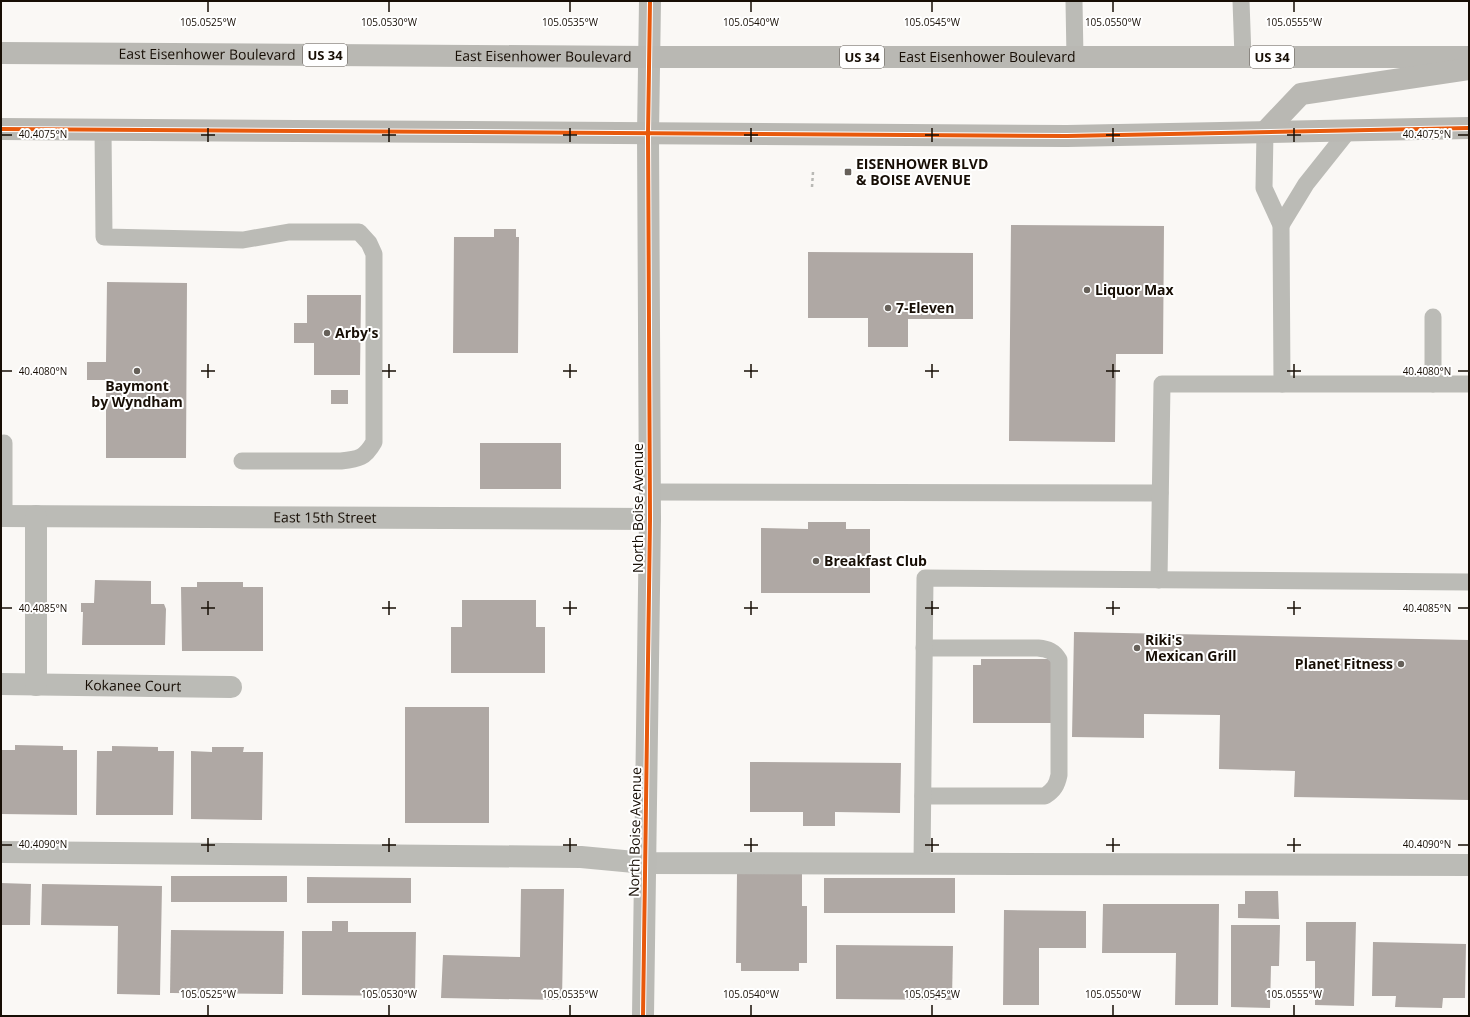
<svg xmlns="http://www.w3.org/2000/svg" width="1470" height="1017" viewBox="0 0 1470 1017" font-family="'Open Sans',sans-serif">
<style>
.building{fill:#afa8a4}
.lines{fill:none;stroke-linecap:round;stroke-linejoin:round}
.path{stroke:#b9b9b5;stroke-width:2.5;stroke-dasharray:3 3;stroke-linecap:butt}
.lane{stroke:#bbbbb6;stroke-width:17}
.street{stroke:#bbbbb6;stroke-width:22}
.secondary{stroke:#babab5;stroke-width:22}
.highway{stroke:#b9b8b3;stroke-width:22}
.cycleway-casing{stroke:#fff;stroke-width:6}
.cycleway{stroke:#e8590c;stroke-width:4}
.ticks{fill:none;stroke:#170e05;stroke-width:1.5}
.poi-dot{fill:#666059;stroke:#fff;stroke-width:1.5}
.labels{text-anchor:middle;stroke-width:4;stroke-linejoin:round;paint-order:stroke}
.shield{fill:#fff;stroke:#5d5650;stroke-width:1}
.shield-label{font-size:13px;font-weight:bold;fill:#170e05}
.street-label{font-size:14px;fill:#170e05;stroke:#fff}
.poi-label{font-size:14px;font-weight:bold;fill:#170e05;stroke:#fff;text-anchor:start}
.ticks-label{font-size:10px;text-anchor:middle;fill:#170e05;stroke:#fff;stroke-width:4;stroke-linejoin:round;paint-order:stroke}
</style>
<rect width="100%" height="100%" fill="#faf8f5"/>
<g class="building">
<path d="M1011,225L1164,226L1163,354H1116L1115,442L1009,441Z"/>
<path d="M494,229H516V237H519L518,353H453L454,237H494Z"/>
<path d="M808,252L973,253V319H908V347H868V318H808Z"/>
<path d="M107,282L187,283L186,458H106V380H87V362H106Z"/>
<path d="M307,295H361L360,375H314V343H294V323H307Z"/>
<rect x="331" y="390" width="17" height="14"/>
<rect x="480" y="443" width="81" height="46"/>
<path d="M808,522H846V529H870V593H761V528L808,529Z"/>
<path d="M95,580L151,581V604H164L166,609L165,645H82L83,612H81V603H94Z"/>
<path d="M197,582H243V587H263V651H182L181,587H197Z"/>
<path d="M462,600H536V627H545V673H451V627H462Z"/>
<path d="M1074,632L1469,640V800L1294,797L1295,771L1219,769L1220,715L1144,714V738L1072,737Z"/>
<path d="M981,659H1054V723H973V665H981Z"/>
<rect x="405" y="707" width="84" height="116"/>
<path d="M15,745L63,746V750H77V815L1,814V750H15Z"/>
<path d="M112,746L158,747V751H174L173,815H96L97,751H112Z"/>
<path d="M212,747H244L243,752H263L262,820L191,819V751L212,752Z"/>
<path d="M750,762L901,763L900,813L835,812V826H803V812H750Z"/>
<path d="M737,873H802V906H807V963H799V971H741V963H736Z"/>
<rect x="171" y="876" width="116" height="26"/>
<path d="M307,877L411,878V903H307Z"/>
<rect x="824" y="878" width="131" height="35"/>
<path d="M1,883L31,884L30,925H1Z"/>
<path d="M42,884L162,886L160,995L117,994L118,926L41,925Z"/>
<path d="M521,889H564L562,1000L441,998L443,955L520,957Z"/>
<path d="M1245,891H1278L1279,919L1238,918V904H1245Z"/>
<path d="M1103,904H1219L1218,1005H1175L1176,953H1102Z"/>
<path d="M1004,910L1086,911V948H1039V1005H1003Z"/>
<path d="M332,921H348V932H416L415,996L302,995V931H332Z"/>
<path d="M1306,922H1356L1354,1006L1315,1005V961H1306Z"/>
<path d="M1231,925H1280L1279,966H1271L1270,1008L1231,1007Z"/>
<path d="M171,930L284,931L283,994L170,993Z"/>
<path d="M1373,942L1466,944L1465,998H1443L1442,1008L1395,1007L1396,996H1372Z"/>
<path d="M836,945L953,946L952,1000L836,999Z"/>
</g>
<g class="lines">
<path class="path" d="M812,187L813,172"/>
<g class="lane">
<path d="M1074,1L1075,58"/>
<path d="M1241,1L1243,57"/>
<path d="M103,129L104,237L243,240L289,232H359L369,243L374,254V442C365,458 359,459 341,461H242"/>
<path d="M1265,132L1264,188L1281,225L1282,384"/>
<path d="M1281,225L1306,184L1349,130"/>
<path d="M1433,317V384"/>
<path d="M4,443V516"/>
<path d="M650,492L1160,493"/>
<path d="M1159,580L1162,384H1469"/>
<path d="M923,796H1045C1054,790 1057,785 1059,775V660C1054,651 1048,649 1038,648H924"/>
<path d="M922,863L925,578L1469,582"/>
</g>
<g class="street">
<path id="s1" d="M1,516L650,519"/>
<path id="s2" d="M1,684L231,687"/>
<path d="M36,685V516"/>
<path d="M1,852L581,857L645,863L1469,865"/>
</g>
<path class="secondary" d="M643,1016L650,519L648,134L650,1"/>
<g class="highway">
<path id="s3" d="M1,53L650,57H1469"/>
<path d="M1,129L1067,136L1469,128"/>
<path d="M1265,132L1301,94L1469,69"/>
</g>
<g class="cycleway-casing">
<g id="cycleway">
<path d="M1,129L1067,136L1469,128"/>
<path d="M643,1016L650,519L648,134L650,1"/>
</g>
</g>
<use href="#cycleway" class="cycleway"/>
</g>
<path class="ticks" d="M208,2V12M389,2V12M570,2V12M751,2V12M932,2V12M1113,2V12M1294,2V12M208,128V142M389,128V142M570,128V142M751,128V142M932,128V142M1113,128V142M1294,128V142M2,135H12M201,135H215M382,135H396M563,135H577M744,135H758M925,135H939M1106,135H1120M1287,135H1301M1458,135H1468M208,364V378M389,364V378M570,364V378M751,364V378M932,364V378M1113,364V378M1294,364V378M2,371H12M201,371H215M382,371H396M563,371H577M744,371H758M925,371H939M1106,371H1120M1287,371H1301M1458,371H1468M208,601V615M389,601V615M570,601V615M751,601V615M932,601V615M1113,601V615M1294,601V615M2,608H12M201,608H215M382,608H396M563,608H577M744,608H758M925,608H939M1106,608H1120M1287,608H1301M1458,608H1468M208,838V852M389,838V852M570,838V852M751,838V852M932,838V852M1113,838V852M1294,838V852M2,845H12M201,845H215M382,845H396M563,845H577M744,845H758M925,845H939M1106,845H1120M1287,845H1301M1458,845H1468M208,1005V1015M389,1005V1015M570,1005V1015M751,1005V1015M932,1005V1015M1113,1005V1015M1294,1005V1015"/>
<g class="poi-dot">
<rect x="844" y="168" width="8" height="8" rx="2"/>
<circle cx="1087" cy="290" r="4"/>
<circle cx="888" cy="308" r="4"/>
<circle cx="327" cy="333" r="4"/>
<circle cx="137" cy="371" r="4"/>
<circle cx="816" cy="561" r="4"/>
<circle cx="1137" cy="648" r="4"/>
<circle cx="1401" cy="664" r="4"/>
</g>
<g class="labels">
<g class="shield">
<rect x="303" y="44" width="44" height="22" rx="3"/>
<rect x="840" y="46" width="44" height="22" rx="3"/>
<rect x="1250" y="46" width="44" height="22" rx="3"/>
</g>
<g class="shield-label">
<text x="325" y="60">US 34</text>
<text x="862" y="62">US 34</text>
<text x="1272" y="62">US 34</text>
</g>
<g class="street-label">
<text dy="5" stroke="none"><textPath href="#s3" startOffset="206">East Eisenhower Boulevard</textPath></text>
<text dy="5" stroke="none"><textPath href="#s3" startOffset="542">East Eisenhower Boulevard</textPath></text>
<text dy="5" stroke="none"><textPath href="#s3" startOffset="986">East Eisenhower Boulevard</textPath></text>
<text transform="translate(638 508) rotate(-90)" y="5">North Boise Avenue</text>
<text dy="5" stroke="none"><textPath href="#s1" startOffset="324">East 15th Street</textPath></text>
<text dy="5" stroke="none"><textPath href="#s2" startOffset="132">Kokanee Court</textPath></text>
<text transform="translate(635 832) rotate(-89)" y="5">North Boise Avenue</text>
</g>
<g class="poi-label">
<text x="856" y="169">EISENHOWER BLVD<tspan x="856" dy="16">&amp; BOISE AVENUE</tspan></text>
<text x="1095" y="295">Liquor Max</text>
<text x="896" y="313">7-Eleven</text>
<text x="335" y="338">Arby's</text>
<text x="137" y="391" text-anchor="middle">Baymont<tspan x="137" dy="16">by Wyndham</tspan></text>
<text x="824" y="566">Breakfast Club</text>
<text x="1145" y="645">Riki's<tspan x="1145" dy="16">Mexican Grill</tspan></text>
<text x="1393" y="669" text-anchor="end">Planet Fitness</text>
</g>
</g>
<g class="ticks-label">
<text x="208" y="26">105.0525°W</text>
<text x="389" y="26">105.0530°W</text>
<text x="570" y="26">105.0535°W</text>
<text x="751" y="26">105.0540°W</text>
<text x="932" y="26">105.0545°W</text>
<text x="1113" y="26">105.0550°W</text>
<text x="1294" y="26">105.0555°W</text>
<text x="1427" y="138">40.4075°N</text>
<text x="43" y="138">40.4075°N</text>
<text x="1427" y="375">40.4080°N</text>
<text x="43" y="375">40.4080°N</text>
<text x="1427" y="612">40.4085°N</text>
<text x="43" y="612">40.4085°N</text>
<text x="1427" y="848">40.4090°N</text>
<text x="43" y="848">40.4090°N</text>
<text x="208" y="998">105.0525°W</text>
<text x="389" y="998">105.0530°W</text>
<text x="570" y="998">105.0535°W</text>
<text x="751" y="998">105.0540°W</text>
<text x="932" y="998">105.0545°W</text>
<text x="1113" y="998">105.0550°W</text>
<text x="1294" y="998">105.0555°W</text>
</g>
<rect width="1470" height="1017" fill="none" stroke="#170e05" stroke-width="4"/>
</svg>
